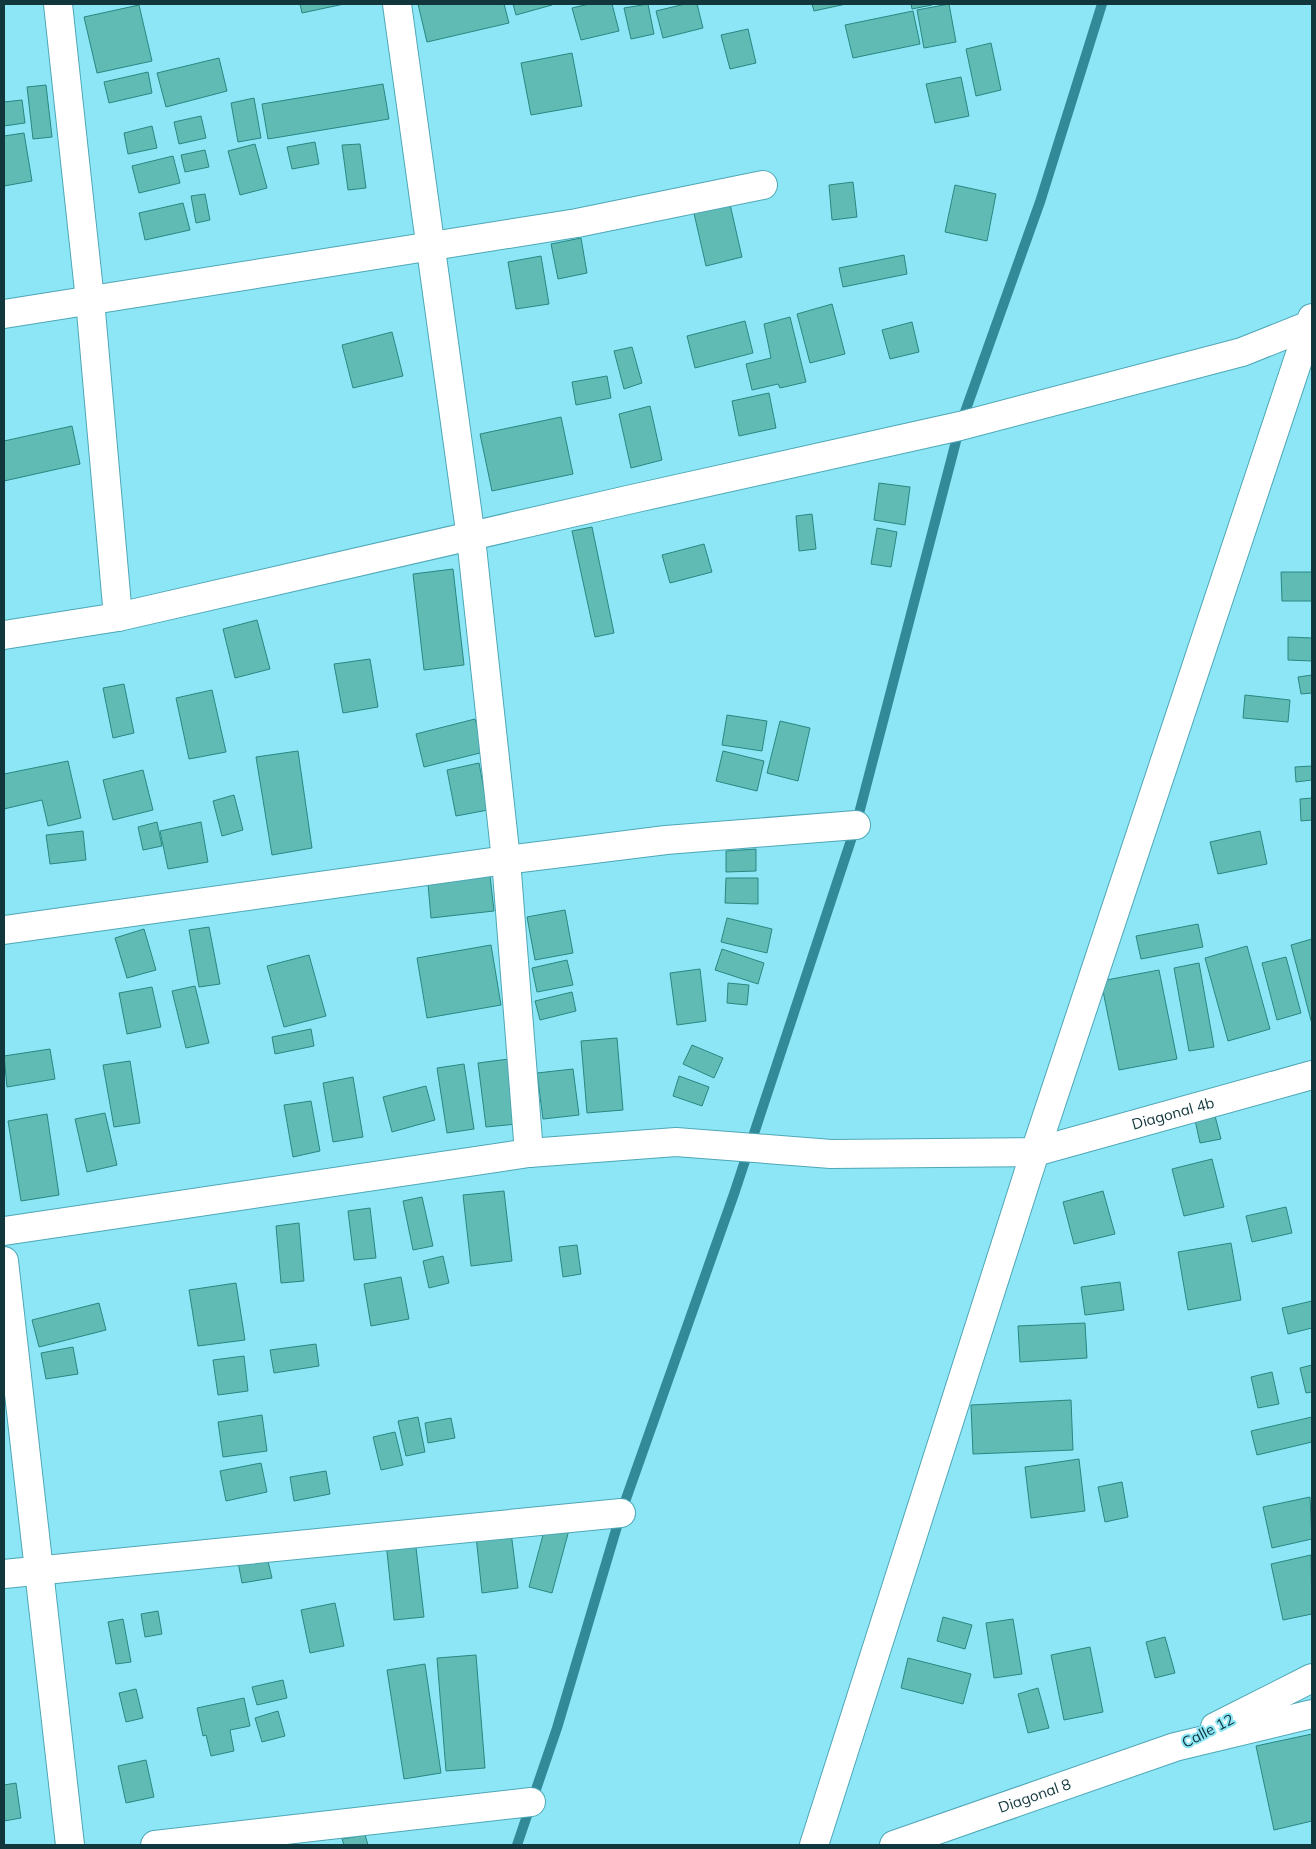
<svg xmlns="http://www.w3.org/2000/svg" width="1316" height="1849" viewBox="0 0 1316 1849" font-family="Mulish,sans-serif">
<style>
.lines{fill:none;stroke-linecap:round;stroke-linejoin:round}
.stream{stroke:#328a98;stroke-width:10}
.building{fill:#60bbb4;stroke:#278882}
.minor-casing{stroke:#4ea7b6;stroke-width:30}
.minor{stroke:#fff;stroke-width:28}
.labels{text-anchor:middle;stroke-width:4;stroke-linejoin:round;paint-order:stroke}
.street-label{font-size:15px;fill:#11373d;stroke:#8de6f5}
</style>
<rect width="100%" height="100%" fill="#8de6f5"/>
<g class="lines">
<path class="stream" d="M517,1845L557,1728L621,1513L734,1194L856,825L960,426L1040,202L1102,4"/>
</g>
<g class="building">
<path d="M300,4H344L302,13Z"/>
<path d="M418,4H504L509,23L427,42Z"/>
<path d="M513,4H551L552,5L516,15Z"/>
<path d="M589,4H612L619,31L581,40L572,8Z"/>
<path d="M648,4L654,34L631,39L624,8Z"/>
<path d="M685,4H697L703,28L663,38L656,11Z"/>
<path d="M812,4H846L814,11Z"/>
<path d="M911,4H932V5L912,9Z"/>
<path d="M949,4L956,42L924,48L917,10Z"/>
<path d="M139,5L152,61L97,73L84,17Z"/>
<path d="M913,11L920,44L853,58L845,25Z"/>
<path d="M748,29L756,63L730,69L721,35Z"/>
<path d="M991,43L1001,90L976,96L966,49Z"/>
<path d="M572,53L582,106L531,115L521,63Z"/>
<path d="M219,58L227,91L166,107L157,73Z"/>
<path d="M148,72L152,93L109,103L104,82Z"/>
<path d="M961,77L969,116L935,123L926,84Z"/>
<path d="M383,84L389,119L268,139L262,104Z"/>
<path d="M46,85L52,137L33,139L27,87Z"/>
<path d="M254,98L261,138L238,142L231,103Z"/>
<path d="M22,100L25,123L4,126V102Z"/>
<path d="M201,116L206,138L179,144L174,122Z"/>
<path d="M152,126L157,148L128,154L124,133Z"/>
<path d="M24,133L32,181L4,186V136Z"/>
<path d="M315,142L319,164L292,169L287,147Z"/>
<path d="M255,144L267,188L240,195L228,151Z"/>
<path d="M360,144L366,188L348,190L342,145Z"/>
<path d="M205,150L209,167L185,172L181,155Z"/>
<path d="M173,156L180,183L139,193L132,166Z"/>
<path d="M853,182L857,217L832,220L829,185Z"/>
<path d="M955,185L996,194L987,241L945,232Z"/>
<path d="M205,194L210,220L196,223L191,196Z"/>
<path d="M729,200L742,257L706,266L693,209Z"/>
<path d="M183,203L190,230L145,240L139,213Z"/>
<path d="M581,238L587,273L558,279L551,244Z"/>
<path d="M904,255L907,274L843,287L839,268Z"/>
<path d="M541,256L549,304L516,309L508,262Z"/>
<path d="M832,304L845,354L810,363L797,314Z"/>
<path d="M790,317L806,382L780,388L778,384L752,390L746,364L771,358L764,324Z"/>
<path d="M745,321L753,353L695,368L687,336Z"/>
<path d="M912,322L919,352L890,359L882,330Z"/>
<path d="M392,332L403,376L353,388L342,345Z"/>
<path d="M632,347L642,383L624,389L614,351Z"/>
<path d="M607,376L611,398L576,405L572,382Z"/>
<path d="M769,393L776,428L739,436L732,401Z"/>
<path d="M650,406L662,460L631,468L619,414Z"/>
<path d="M561,417L573,474L492,491L480,434Z"/>
<path d="M72,426L80,464L4,481V441Z"/>
<path d="M879,483L910,487L905,525L874,520Z"/>
<path d="M812,514L816,549L799,551L796,516Z"/>
<path d="M592,527L614,633L595,637L572,531Z"/>
<path d="M877,528L897,532L891,567L871,564Z"/>
<path d="M704,544L712,572L670,583L662,555Z"/>
<path d="M453,569L464,665L424,670L413,574Z"/>
<path d="M1281,572H1312V601H1282Z"/>
<path d="M257,620L270,669L235,678L223,629Z"/>
<path d="M1288,637L1312,638V661L1288,660Z"/>
<path d="M370,659L378,707L343,713L334,664Z"/>
<path d="M1312,675V693L1301,694L1298,677Z"/>
<path d="M124,684L134,733L113,738L103,688Z"/>
<path d="M212,690L226,752L189,759L176,698Z"/>
<path d="M1245,695L1290,700L1288,722L1243,718Z"/>
<path d="M727,715L767,721L762,751L722,745Z"/>
<path d="M475,719L484,752L424,767L416,734Z"/>
<path d="M780,721L810,728L798,781L767,773Z"/>
<path d="M298,751L312,848L272,855L256,757Z"/>
<path d="M723,751L764,761L757,791L716,781Z"/>
<path d="M68,761L81,818L48,826L42,800L4,809V774Z"/>
<path d="M479,763L488,810L456,816L447,770Z"/>
<path d="M1312,766V780L1296,782L1295,767Z"/>
<path d="M143,770L153,810L113,820L103,780Z"/>
<path d="M234,795L243,830L222,836L213,801Z"/>
<path d="M1312,798V820L1301,821L1300,799Z"/>
<path d="M157,822L162,846L143,850L138,827Z"/>
<path d="M201,822L208,862L168,869L160,831Z"/>
<path d="M83,831L86,860L50,864L46,835Z"/>
<path d="M1260,831L1267,864L1218,874L1210,842Z"/>
<path d="M756,849V871L726,872V851Z"/>
<path d="M490,876L494,911L431,918L428,884Z"/>
<path d="M726,878H758V904L725,903Z"/>
<path d="M565,910L573,953L535,960L527,917Z"/>
<path d="M727,918L772,929L767,953L721,942Z"/>
<path d="M1198,924L1203,947L1141,959L1136,936Z"/>
<path d="M209,927L220,984L199,987L189,930Z"/>
<path d="M144,929L156,970L127,978L115,938Z"/>
<path d="M1312,939V1024L1291,945Z"/>
<path d="M491,945L501,1005L427,1018L417,958Z"/>
<path d="M1247,946L1270,1029L1228,1041L1205,958Z"/>
<path d="M722,949L764,963L758,984L715,970Z"/>
<path d="M309,955L326,1016L284,1027L267,966Z"/>
<path d="M1286,957L1301,1013L1277,1020L1262,963Z"/>
<path d="M567,960L573,985L537,992L532,968Z"/>
<path d="M1199,963L1214,1047L1189,1051L1174,968Z"/>
<path d="M700,969L706,1021L677,1025L670,973Z"/>
<path d="M1159,970L1177,1059L1119,1070L1101,981Z"/>
<path d="M728,983L749,985L747,1005L727,1003Z"/>
<path d="M195,986L209,1043L186,1048L172,991Z"/>
<path d="M152,987L161,1027L127,1034L119,993Z"/>
<path d="M572,992L576,1011L540,1020L535,1001Z"/>
<path d="M311,1029L314,1046L275,1054L272,1037Z"/>
<path d="M617,1038L623,1110L587,1113L581,1041Z"/>
<path d="M692,1045L723,1058L714,1078L683,1064Z"/>
<path d="M50,1049L55,1079L7,1087L4,1056Z"/>
<path d="M509,1059L517,1124L486,1127L478,1063Z"/>
<path d="M130,1061L140,1123L114,1127L103,1065Z"/>
<path d="M464,1064L474,1129L447,1133L437,1068Z"/>
<path d="M573,1069L579,1115L543,1119L537,1073Z"/>
<path d="M679,1076L709,1087L702,1106L673,1096Z"/>
<path d="M353,1077L363,1137L333,1142L323,1083Z"/>
<path d="M426,1086L435,1120L392,1132L383,1097Z"/>
<path d="M311,1101L320,1151L293,1157L284,1105Z"/>
<path d="M105,1113L117,1165L87,1172L75,1119Z"/>
<path d="M47,1114L59,1195L21,1201L8,1121Z"/>
<path d="M1215,1116L1221,1139L1200,1143L1195,1120Z"/>
<path d="M1212,1159L1224,1207L1184,1216L1172,1169Z"/>
<path d="M504,1191L512,1261L471,1266L463,1195Z"/>
<path d="M1103,1191L1115,1234L1074,1244L1063,1202Z"/>
<path d="M422,1197L433,1246L413,1250L403,1201Z"/>
<path d="M1286,1207L1292,1233L1252,1242L1246,1216Z"/>
<path d="M370,1208L376,1258L354,1260L348,1211Z"/>
<path d="M299,1223L304,1281L281,1283L276,1226Z"/>
<path d="M1231,1243L1241,1300L1188,1310L1178,1252Z"/>
<path d="M577,1245L581,1274L563,1277L559,1247Z"/>
<path d="M443,1256L449,1283L429,1288L423,1261Z"/>
<path d="M401,1277L409,1319L371,1326L364,1284Z"/>
<path d="M1120,1282L1124,1310L1085,1315L1081,1287Z"/>
<path d="M236,1283L245,1340L198,1346L189,1290Z"/>
<path d="M1312,1301V1328L1288,1334L1282,1308Z"/>
<path d="M99,1303L106,1330L39,1347L32,1320Z"/>
<path d="M1085,1323L1087,1358L1020,1362L1018,1326Z"/>
<path d="M316,1344L319,1366L274,1373L270,1350Z"/>
<path d="M73,1347L78,1374L46,1379L41,1353Z"/>
<path d="M244,1356L248,1391L218,1395L213,1360Z"/>
<path d="M1312,1365V1392L1306,1393L1300,1368Z"/>
<path d="M1272,1372L1279,1404L1258,1408L1251,1377Z"/>
<path d="M1071,1400L1073,1450L973,1454L971,1405Z"/>
<path d="M262,1415L267,1451L223,1457L218,1422Z"/>
<path d="M418,1417L425,1452L406,1456L398,1421Z"/>
<path d="M1312,1417V1442L1257,1455L1251,1431Z"/>
<path d="M451,1418L455,1438L428,1443L425,1423Z"/>
<path d="M395,1432L403,1465L381,1470L373,1437Z"/>
<path d="M1079,1459L1085,1511L1031,1518L1025,1467Z"/>
<path d="M261,1463L267,1492L226,1501L220,1471Z"/>
<path d="M326,1471L330,1494L294,1501L290,1477Z"/>
<path d="M1122,1482L1128,1517L1105,1522L1098,1487Z"/>
<path d="M1310,1497L1312,1539L1272,1548L1263,1507Z"/>
<path d="M546,1524L569,1530L552,1593L529,1587Z"/>
<path d="M511,1532L518,1588L482,1593L476,1536Z"/>
<path d="M415,1539L424,1617L394,1620L386,1542Z"/>
<path d="M1311,1555L1312,1614L1283,1620L1271,1564Z"/>
<path d="M267,1557L272,1578L242,1583L238,1562Z"/>
<path d="M335,1603L344,1646L310,1653L301,1610Z"/>
<path d="M158,1611L162,1634L145,1637L141,1614Z"/>
<path d="M943,1617L972,1625L965,1649L937,1641Z"/>
<path d="M123,1619L131,1662L116,1664L108,1622Z"/>
<path d="M1013,1619L1022,1674L994,1678L986,1623Z"/>
<path d="M1165,1637L1175,1673L1155,1678L1146,1642Z"/>
<path d="M1090,1647L1103,1712L1064,1720L1051,1655Z"/>
<path d="M476,1655L485,1768L446,1771L437,1658Z"/>
<path d="M908,1658L971,1674L963,1704L901,1688Z"/>
<path d="M425,1664L441,1773L404,1779L387,1670Z"/>
<path d="M283,1680L287,1698L257,1705L252,1687Z"/>
<path d="M1038,1688L1049,1728L1028,1733L1018,1694Z"/>
<path d="M136,1689L143,1718L126,1722L119,1693Z"/>
<path d="M244,1698L250,1726L230,1730L234,1751L211,1756L206,1735L203,1736L197,1708Z"/>
<path d="M278,1711L285,1736L262,1742L255,1718Z"/>
<path d="M1312,1734V1821L1274,1830L1256,1746Z"/>
<path d="M146,1760L154,1797L126,1803L118,1766Z"/>
<path d="M16,1783L21,1818L4,1821V1785Z"/>
<path d="M365,1835L368,1845H344L342,1839Z"/>
</g>
<g class="lines">
<g class="minor-casing">
<g id="minor">
<path d="M58,4L90,300L118,617"/>
<path d="M397,4L471,538L506,860L529,1153"/>
<path d="M4,314L577,223L763,185"/>
<path d="M4,635L118,617L632,499L960,426L1242,352L1312,324"/>
<path d="M4,930L506,860L666,840L856,825"/>
<path id="s1" d="M4,1231L529,1153L676,1142L831,1154L1035,1152L1312,1075"/>
<path d="M4,1261L70,1845"/>
<path d="M4,1574L621,1513"/>
<path d="M1215,1727L1312,1678"/>
<path d="M155,1845L531,1802"/>
<path d="M814,1845L1035,1152L1312,318"/>
<path id="s2" d="M894,1845L1175,1747L1312,1714"/>
</g>
</g>
<use href="#minor" class="minor"/>
</g>
<g class="labels">
<g class="street-label">
<text dy="5" stroke="none"><textPath href="#s1" startOffset="1181">Diagonal 4b</textPath></text>
<text transform="translate(1208 1731) rotate(-27)" y="5">Calle 12</text>
<text dy="5" stroke="none"><textPath href="#s2" startOffset="149">Diagonal 8</textPath></text>
</g>
</g>
<rect width="1316" height="1849" fill="none" stroke="#11373d" stroke-width="10"/>
</svg>
